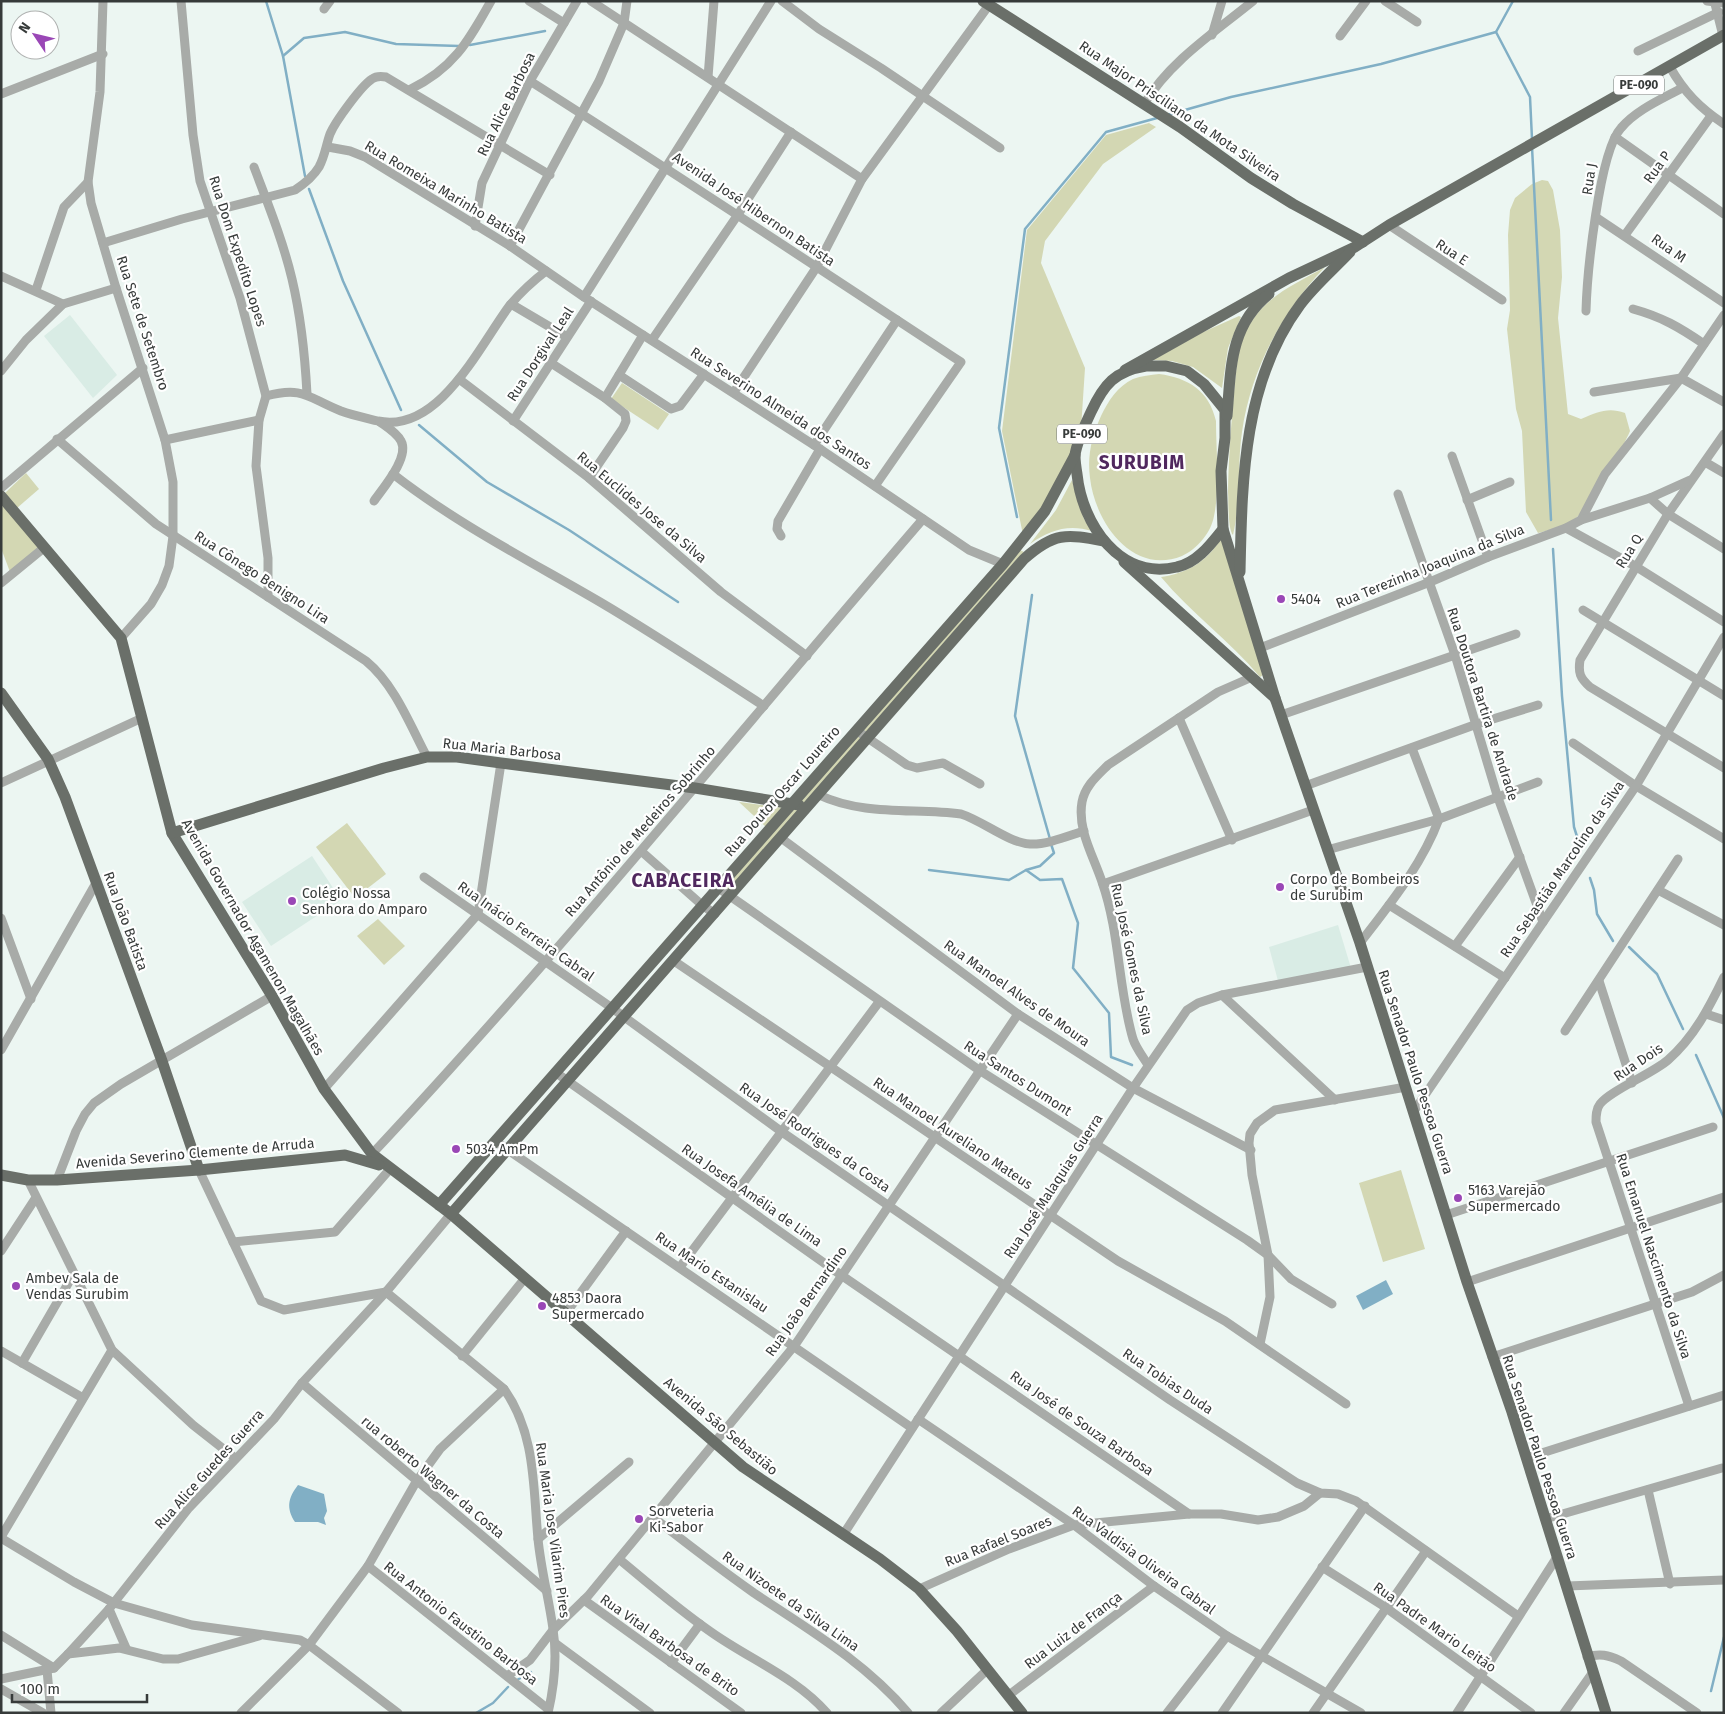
<svg xmlns="http://www.w3.org/2000/svg" width="1725" height="1714" viewBox="0 0 1725 1714" font-family="'Fira Sans',sans-serif">
<style>
.built{fill:#d9ece5}
.green{fill:#d3d7b3}
.water{fill:#81afc5}
.lines{fill:none;stroke-linecap:round;stroke-linejoin:round}
.stream{stroke:#81afc5;stroke-width:2.5}
.minor{stroke:#a8aba8;stroke-width:9}
.major{stroke:#6a6f69;stroke-width:11}
.poi-dot{fill:#9a47b6;stroke:#fff;stroke-width:2}
.labels{text-anchor:middle;stroke-width:4.5;stroke-linejoin:round;paint-order:stroke}
.shield{fill:#fff;stroke:#737675;stroke-width:1}
.shield-label{font-size:12px;font-weight:bold;fill:#373b3a}
.street-label{font-size:14px;fill:#373b3a;stroke:#fff}
.poi-label{font-size:14px;fill:#373b3a;stroke:#fff;text-anchor:start}
.district-label{font-size:19px;font-weight:bold;letter-spacing:1px;fill:#50285e;stroke:#fff}
</style>
<rect width="100%" height="100%" fill="#ecf6f2"/>
<g class="built">
<path d="M70,315L117,375L93,398L44,336Z"/>
<path d="M312,856L341,900L271,946L242,902Z"/>
<path d="M1338,925L1351,968L1278,981L1269,947Z"/>
</g>
<g class="green">
<path d="M1149,123L1156,127L1103,164L1045,241L1041,263L1085,368L1081,429L1057,485L1023,535L1002,431L1027,230L1106,135Z"/>
<path d="M1542,180L1548,181L1553,190L1560,230L1562,277L1558,318L1568,414L1581,419C1598,412 1608,407 1625,413L1630,431C1622,450 1588,512 1571,522C1561,528 1549,530 1538,533L1526,512L1522,431L1516,409L1507,329L1510,310L1508,235L1510,210L1515,198L1532,184Z"/>
<path d="M1325,267C1282,312 1251,369 1242,432C1237,466 1241,501 1233,535C1221,523 1235,373 1239,349C1240,340 1247,328 1252,321C1268,295 1299,282 1325,267Z"/>
<path d="M1239,316L1241,317L1228,348L1222,388L1193,367L1172,361L1153,360L1201,333Z"/>
<path d="M1159,374C1189,378 1209,391 1216,421C1216,449 1220,489 1214,516C1211,533 1197,549 1182,556C1132,576 1095,522 1090,478C1087,455 1092,436 1101,416C1108,401 1118,386 1133,379C1141,376 1151,375 1159,374Z"/>
<path d="M622,383L669,414L658,430L611,399Z"/>
<path d="M26,473L39,489L17,508L5,493Z"/>
<path d="M1072,480L1084,519L1092,531C1068,524 1050,530 1030,544L1056,510Z"/>
<path d="M1,499L40,548L10,572L1,548Z"/>
<path d="M1221,539L1263,675L1260,677C1230,641 1191,613 1161,577C1188,573 1206,562 1221,539Z"/>
<path d="M1020,550L1024,552L727,895L722,891Z"/>
<path d="M739,802L784,808L767,828Z"/>
<path d="M347,823L386,874L355,898L316,847Z"/>
<path d="M378,919L405,946L384,965L357,936Z"/>
<path d="M1401,1170L1425,1249L1383,1262L1359,1183Z"/>
</g>
<g class="water">
<path d="M1386,1280L1393,1294L1363,1310L1356,1296Z"/>
<path d="M298,1485L324,1494L327,1511L324,1518L326,1525L318,1522H295C286,1508 288,1498 298,1485Z"/>
</g>
<g class="lines">
<g class="stream">
<path d="M266,1L283,56L305,176"/>
<path d="M1513,1L1496,32L1530,97L1532,139"/>
<path d="M470,45L545,31"/>
<path d="M283,56L304,38L345,32L396,44L459,46"/>
<path d="M1167,115L1231,97L1381,64L1496,32"/>
<path d="M1532,147L1551,520"/>
<path d="M309,189L343,281L401,410"/>
<path d="M419,425L487,482L569,530L678,602"/>
<path d="M1017,517L999,428L1025,229L1106,132L1157,118"/>
<path d="M1553,549L1562,696L1574,827L1581,849"/>
<path d="M1032,595L1015,716L1050,839"/>
<path d="M1051,844L1054,853L1040,866L1026,870L1040,880L1062,879L1078,923L1073,968L1109,1013L1111,1057L1132,1065"/>
<path d="M929,870L1009,880L1026,870"/>
<path d="M1590,878L1594,890L1597,914L1613,941"/>
<path d="M1629,947L1657,974L1683,1029"/>
<path d="M1696,1055L1724,1118"/>
<path d="M517,1680L531,1672"/>
<path d="M1711,1691L1724,1637"/>
<path d="M476,1713L493,1703L508,1687"/>
</g>
<g class="minor">
<path d="M103,1L100,92L88,182L91,203L116,288L165,440L173,482V536L169,566L162,585L151,604L121,638"/>
<path d="M181,1L193,135L200,181L240,298L266,396L259,420L256,466L268,558V597"/>
<path d="M529,1L564,23"/>
<path d="M591,1L862,179"/>
<path d="M782,1L819,29L881,68L1000,148"/>
<path d="M1385,1L1417,22"/>
<path d="M1707,1L1724,3"/>
<path d="M1715,4L1723,36"/>
<path d="M324,9L330,1"/>
<path d="M1212,35L1222,1"/>
<path d="M1340,36L1366,1"/>
<path d="M1638,51L1719,12"/>
<path d="M1670,67C1684,92 1700,108 1724,124"/>
<path d="M708,77L714,1"/>
<path d="M530,81C675,173 818,268 961,362L875,486"/>
<path d="M409,90C453,69 468,42 491,1"/>
<path d="M1,94L103,54"/>
<path d="M1144,104C1170,61 1215,32 1253,1"/>
<path d="M1615,137L1724,214"/>
<path d="M328,147L350,151L365,157L510,246L584,297L820,449L969,550L1003,564"/>
<path d="M254,167C268,204 283,241 292,279C301,317 305,355 307,394"/>
<path d="M1597,218L1724,303"/>
<path d="M1389,225L1502,300"/>
<path d="M475,226L482,183L530,81L577,1"/>
<path d="M1625,235L1711,116"/>
<path d="M103,243L182,219L295,190C304,184 313,177 319,167C325,156 326,145 330,134C335,122 361,86 372,79C376,76 381,76 386,77L550,175"/>
<path d="M510,246L599,81L624,23L627,1"/>
<path d="M1,276L63,304"/>
<path d="M36,290L64,207L88,182"/>
<path d="M584,297L771,1"/>
<path d="M511,304L567,337"/>
<path d="M1633,309C1662,317 1679,327 1704,344"/>
<path d="M1586,311C1587,275 1599,152 1621,128C1636,110 1662,99 1682,88"/>
<path d="M652,340L737,216L791,132"/>
<path d="M551,363L605,398L625,414L626,421L623,428L589,478"/>
<path d="M1,371L26,340L63,304L116,288"/>
<path d="M619,375L671,409L680,406L704,374"/>
<path d="M459,379L589,478L721,592L807,656"/>
<path d="M734,392L816,268L862,179L989,5"/>
<path d="M1594,392L1681,378L1724,402"/>
<path d="M266,396C304,386 308,398 341,411C352,415 366,418 378,421C439,434 480,345 510,305C521,292 533,281 546,271"/>
<path d="M605,398L643,335"/>
<path d="M513,421L591,301"/>
<path d="M1724,434L1668,514L1580,660C1578,673 1580,678 1590,687L1724,768"/>
<path d="M57,439L156,524L366,661C395,685 410,725 427,757"/>
<path d="M165,440L259,420"/>
<path d="M814,445L897,320"/>
<path d="M1452,456L1488,557"/>
<path d="M1705,462L1724,473"/>
<path d="M393,474C457,524 530,561 600,602C656,635 710,671 764,706"/>
<path d="M1,488L143,368"/>
<path d="M1398,494L1455,655L1497,795L1543,922"/>
<path d="M1650,498L1668,514L1724,549"/>
<path d="M1467,500L1510,482"/>
<path d="M374,501C383,488 410,457 401,441C397,433 387,427 380,422"/>
<path d="M1581,520L1605,474L1681,378L1724,315"/>
<path d="M1566,528L1635,566L1724,622"/>
<path d="M781,536L777,529L778,521L820,449"/>
<path d="M1,583L45,547"/>
<path d="M1583,610L1724,696"/>
<path d="M1260,648L1430,582L1488,557L1566,528L1581,520L1650,498L1690,480"/>
<path d="M1281,715L1516,634"/>
<path d="M1179,718L1232,840"/>
<path d="M856,730L907,765L917,768L943,763L980,784"/>
<path d="M1573,743L1636,786L1724,839"/>
<path d="M1,783L142,718"/>
<path d="M1305,786L1477,724L1538,705"/>
<path d="M819,795C864,816 913,808 961,814C983,821 1009,843 1030,844C1046,845 1068,836 1084,831"/>
<path d="M781,838L1018,1014L1133,1088L1251,1150"/>
<path d="M1327,850L1439,819L1538,782"/>
<path d="M641,851L702,905L715,914"/>
<path d="M424,877L612,1008L782,1132L1170,1400L1297,1483L1320,1493L1338,1494L1356,1501L1518,1616"/>
<path d="M1103,884L1313,810"/>
<path d="M717,887L979,1070L1247,1240L1268,1255L1291,1279L1332,1304"/>
<path d="M1658,890L1724,925"/>
<path d="M1389,905L1505,978"/>
<path d="M1,918L31,999"/>
<path d="M1360,943C1389,905 1422,865 1439,819L1412,748"/>
<path d="M1455,946L1520,857"/>
<path d="M674,961L1118,1261L1225,1321L1346,1404"/>
<path d="M1599,981L1632,1083"/>
<path d="M1222,995L1335,1100"/>
<path d="M1706,1014L1724,1020"/>
<path d="M1565,1031L1678,859"/>
<path d="M1,1050L96,883"/>
<path d="M1148,1065C1143,1057 1136,1048 1133,1039C1118,988 1120,933 1102,882C1094,857 1077,830 1082,802C1085,786 1097,776 1108,765L1218,692L1250,678"/>
<path d="M555,1072L841,1275L1189,1514"/>
<path d="M324,1089L478,914L501,763"/>
<path d="M1414,1111L1636,786L1724,637"/>
<path d="M495,1141L912,1428"/>
<path d="M372,1154C563,950 740,731 923,519"/>
<path d="M199,1170L261,1301L284,1310L386,1292"/>
<path d="M28,1180L112,1350L193,1425L235,1458"/>
<path d="M57,1180L76,1131L85,1114L94,1103L121,1084L272,996"/>
<path d="M1446,1215L1713,1127"/>
<path d="M233,1242L335,1232L390,1169"/>
<path d="M1,1251L35,1199"/>
<path d="M680,1267L879,1002"/>
<path d="M1467,1282L1724,1197"/>
<path d="M386,1292L504,1389C536,1434 533,1487 538,1539C541,1570 549,1599 553,1629C557,1655 554,1687 548,1713"/>
<path d="M566,1313L626,1231"/>
<path d="M1260,1344L1270,1297L1268,1255L1252,1175L1249,1143L1250,1134L1257,1123L1275,1110L1406,1087"/>
<path d="M1,1351L83,1398"/>
<path d="M462,1356L525,1278"/>
<path d="M1492,1357L1692,1292L1724,1275"/>
<path d="M22,1363L73,1275"/>
<path d="M302,1383C383,1453 466,1521 547,1591"/>
<path d="M1689,1406L1596,1122C1596,1116 1596,1109 1600,1104C1611,1090 1652,1074 1668,1060C1694,1037 1709,1008 1724,977"/>
<path d="M918,1419L1074,1525L1154,1586L1227,1636L1361,1713"/>
<path d="M1526,1458L1724,1395"/>
<path d="M1648,1490L1670,1584"/>
<path d="M653,1517C686,1543 720,1569 754,1593C808,1629 866,1663 908,1713"/>
<path d="M1545,1519L1722,1468"/>
<path d="M843,1535L1133,1088L1187,1010L1198,1003L1222,995L1367,967"/>
<path d="M1,1537L112,1350"/>
<path d="M1,1538L74,1582L114,1603L192,1625L300,1640L309,1645L398,1713"/>
<path d="M538,1539L629,1462"/>
<path d="M619,1559C649,1584 679,1610 711,1632C749,1659 797,1678 827,1713"/>
<path d="M368,1566L416,1482L440,1449L504,1389"/>
<path d="M1322,1567L1385,1607L1531,1713"/>
<path d="M1567,1586L1724,1580"/>
<path d="M919,1589L1009,1549L1074,1525L1189,1514H1221L1258,1520L1278,1517L1304,1506L1320,1493"/>
<path d="M584,1600L741,1713"/>
<path d="M109,1609L126,1648"/>
<path d="M1,1635L54,1668"/>
<path d="M555,1643L650,1713"/>
<path d="M68,1654L119,1648L163,1659H178L259,1636"/>
<path d="M1587,1657C1600,1653 1608,1655 1621,1661L1697,1713"/>
<path d="M671,1663L700,1624"/>
<path d="M47,1670L51,1713"/>
<path d="M507,1676L530,1660L553,1630L588,1596L795,1345L1018,1014"/>
<path d="M1,1679L54,1668L68,1654L109,1609L188,1509L274,1419L302,1383L386,1292L451,1214"/>
<path d="M1,1689L43,1713"/>
<path d="M1009,1695L1154,1586"/>
<path d="M241,1713L309,1645L368,1566L548,1709"/>
<path d="M941,1713L988,1669"/>
<path d="M1167,1713L1227,1636"/>
<path d="M1222,1713L1365,1506"/>
<path d="M1313,1713L1426,1551"/>
<path d="M1457,1713L1557,1557"/>
<path d="M1564,1713L1593,1672"/>
</g>
<g class="major">
<path d="M983,1L1180,127L1251,178L1293,204L1363,242"/>
<path d="M1146,366H1166L1187,371L1204,384L1225,410V438L1221,471L1223,529C1211,544 1197,563 1177,567C1120,581 1082,524 1077,474C1076,468 1075,461 1075,455C1077,441 1085,425 1091,412C1104,384 1115,371 1146,366Z"/>
<path d="M1125,370L1289,278L1355,247L1389,225L1724,35"/>
<path d="M1227,416C1231,370 1229,326 1269,294"/>
<path d="M1,496L121,638L172,833L272,996L324,1089L372,1154L451,1214L743,1467L880,1559L919,1589L957,1631L1022,1713"/>
<path d="M1223,529L1275,698L1360,943L1467,1282L1512,1412L1606,1713"/>
<path d="M1124,562L1275,698"/>
<path d="M1240,572C1242,480 1243,382 1300,305C1314,286 1334,269 1350,252"/>
<path d="M1,693L48,759L65,797L162,1061L199,1170"/>
<path d="M172,833L384,768L427,757H457L501,763L695,788L799,805"/>
<path d="M1,1175L28,1180H57L199,1170L345,1155L379,1165"/>
<path d="M439,1205L1003,564L1045,511L1075,455"/>
<path d="M451,1214L1024,559C1054,532 1066,534 1104,541"/>
</g>
</g>
<g class="poi-dot">
<circle cx="1281" cy="599" r="5"/>
<circle cx="1280" cy="887" r="5"/>
<circle cx="292" cy="901" r="5"/>
<circle cx="456" cy="1149" r="5"/>
<circle cx="1458" cy="1198" r="5"/>
<circle cx="16" cy="1286" r="5"/>
<circle cx="542" cy="1306" r="5"/>
<circle cx="639" cy="1519" r="5"/>
</g>
<g class="labels">
<g class="shield">
<rect x="1614" y="75.5" width="50" height="19" rx="4"/>
<rect x="1057" y="424.5" width="50" height="19" rx="4"/>
</g>
<g class="shield-label">
<text x="1639" y="89">PE-090</text>
<text x="1082" y="438">PE-090</text>
</g>
<g class="street-label">
<text transform="translate(506 104) rotate(-64)" y="5">Rua Alice Barbosa</text>
<text transform="translate(1180 111) rotate(34)" y="5">Rua Major Prisciliano da Mota Silveira</text>
<text transform="translate(1657 167) rotate(-54)" y="5">Rua P</text>
<text transform="translate(1589 179) rotate(-81)" y="5">Rua J</text>
<text transform="translate(446 192) rotate(31)" y="5">Rua Romeixa Marinho Batista</text>
<text transform="translate(754 209) rotate(34)" y="5">Avenida José Hibernon Batista</text>
<text transform="translate(1669 248) rotate(35)" y="5">Rua M</text>
<text transform="translate(238 251) rotate(72)" y="5">Rua Dom Expedito Lopes</text>
<text transform="translate(1452 252) rotate(33)" y="5">Rua E</text>
<text transform="translate(143 323) rotate(72)" y="5">Rua Sete de Setembro</text>
<text transform="translate(540 354) rotate(-57)" y="5">Rua Dorgival Leal</text>
<text transform="translate(781 408) rotate(33)" y="5">Rua Severino Almeida dos Santos</text>
<text transform="translate(642 507) rotate(40)" y="5">Rua Euclides Jose da Silva</text>
<text transform="translate(1629 551) rotate(-58)" y="5">Rua Q</text>
<text transform="translate(1430 566) rotate(-22)" y="5">Rua Terezinha Joaquina da Silva</text>
<text transform="translate(262 577) rotate(33)" y="5">Rua Cônego Benigno Lira</text>
<text transform="translate(1483 704) rotate(72)" y="5">Rua Doutora Bartira de Andrade</text>
<text transform="translate(502 749) rotate(6)" y="5">Rua Maria Barbosa</text>
<text transform="translate(782 791) rotate(-49)" y="5">Rua Doutor Oscar Loureiro</text>
<text transform="translate(640 831) rotate(-49)" y="5">Rua Antônio de Medeiros Sobrinho</text>
<text transform="translate(1562 869) rotate(-56)" y="5">Rua Sebastião Marcolino da Silva</text>
<text transform="translate(126 921) rotate(70)" y="5">Rua João Batista</text>
<text transform="translate(526 931) rotate(35)" y="5">Rua Inácio Ferreira Cabral</text>
<text transform="translate(253 937) rotate(60)" y="5">Avenida Governador Agamenon Magalhães</text>
<text transform="translate(1132 959) rotate(78)" y="5">Rua José Gomes da Silva</text>
<text transform="translate(1017 993) rotate(35)" y="5">Rua Manoel Alves de Moura</text>
<text transform="translate(1638 1062) rotate(-34)" y="5">Rua Dois</text>
<text transform="translate(1416 1072) rotate(72)" y="5">Rua Senador Paulo Pessoa Guerra</text>
<text transform="translate(1018 1078) rotate(33)" y="5">Rua Santos Dumont</text>
<text transform="translate(953 1133) rotate(34)" y="5">Rua Manoel Aureliano Mateus</text>
<text transform="translate(815 1137) rotate(35)" y="5">Rua José Rodrigues da Costa</text>
<text transform="translate(195 1153) rotate(-5)" y="5">Avenida Severino Clemente de Arruda</text>
<text transform="translate(1053 1186) rotate(-57)" y="5">Rua José Malaquias Guerra</text>
<text transform="translate(752 1195) rotate(35)" y="5">Rua Josefa Amélia de Lima</text>
<text transform="translate(1654 1256) rotate(72)" y="5">Rua Emanuel Nascimento da Silva</text>
<text transform="translate(712 1272) rotate(34)" y="5">Rua Mario Estanislau</text>
<text transform="translate(806 1301) rotate(-55)" y="5">Rua João Bernardino</text>
<text transform="translate(1168 1381) rotate(34)" y="5">Rua Tobias Duda</text>
<text transform="translate(1082 1423) rotate(35)" y="5">Rua José de Souza Barbosa</text>
<text transform="translate(721 1426) rotate(40)" y="5">Avenida São Sebastião</text>
<text transform="translate(1540 1457) rotate(72)" y="5">Rua Senador Paulo Pessoa Guerra</text>
<text transform="translate(209 1469) rotate(-48)" y="5">Rua Alice Guedes Guerra</text>
<text transform="translate(433 1477) rotate(40)" y="5">rua roberto Wagner da Costa</text>
<text transform="translate(553 1530) rotate(82)" y="5">Rua Maria Jose Vilarim Pires</text>
<text transform="translate(998 1541) rotate(-22)" y="5">Rua Rafael Soares</text>
<text transform="translate(1144 1560) rotate(36)" y="5">Rua Valdisia Oliveira Cabral</text>
<text transform="translate(791 1601) rotate(35)" y="5">Rua Nizoete da Silva Lima</text>
<text transform="translate(461 1623) rotate(38)" y="5">Rua Antonio Faustino Barbosa</text>
<text transform="translate(1435 1627) rotate(35)" y="5">Rua Padre Mario Leitão</text>
<text transform="translate(1073 1630) rotate(-37)" y="5">Rua Luiz de França</text>
<text transform="translate(670 1645) rotate(35)" y="5">Rua Vital Barbosa de Brito</text>
</g>
<g class="poi-label">
<text x="1291" y="604">5404</text>
<text x="1290" y="884">Corpo de Bombeiros<tspan x="1290" dy="16">de Surubim</tspan></text>
<text x="302" y="898">Colégio Nossa<tspan x="302" dy="16">Senhora do Amparo</tspan></text>
<text x="466" y="1154">5034 AmPm</text>
<text x="1468" y="1195">5163 Varejão<tspan x="1468" dy="16">Supermercado</tspan></text>
<text x="26" y="1283">Ambev Sala de<tspan x="26" dy="16">Vendas Surubim</tspan></text>
<text x="552" y="1303">4853 Daora<tspan x="552" dy="16">Supermercado</tspan></text>
<text x="649" y="1516">Sorveteria<tspan x="649" dy="16">Ki-Sabor</tspan></text>
</g>
<g class="district-label">
<text x="1142" y="469">SURUBIM</text>
<text x="683" y="887">CABACEIRA</text>
</g>
</g>
<rect width="1725" height="1714" fill="none" stroke="#373b3a" stroke-width="5"/>
<g transform="translate(35 35) rotate(305)"><circle r="24" fill="#ffffff" stroke="#afb1b0"/>
<path d="M0-4L9 19L0 12L-9 19Z" fill="#9a47b6"/>
<text y="-8" font-size="14" font-weight="bold" text-anchor="middle" fill="#373b3a">N</text>
</g>
<path d="M12 1694v8h135v-8" fill="none" stroke="#373b3a" stroke-width="2.5"/>
<text x="20" y="1694" font-size="15" fill="#373b3a" stroke="#ffffff" stroke-width="4" paint-order="stroke">100 m</text>
</svg>
